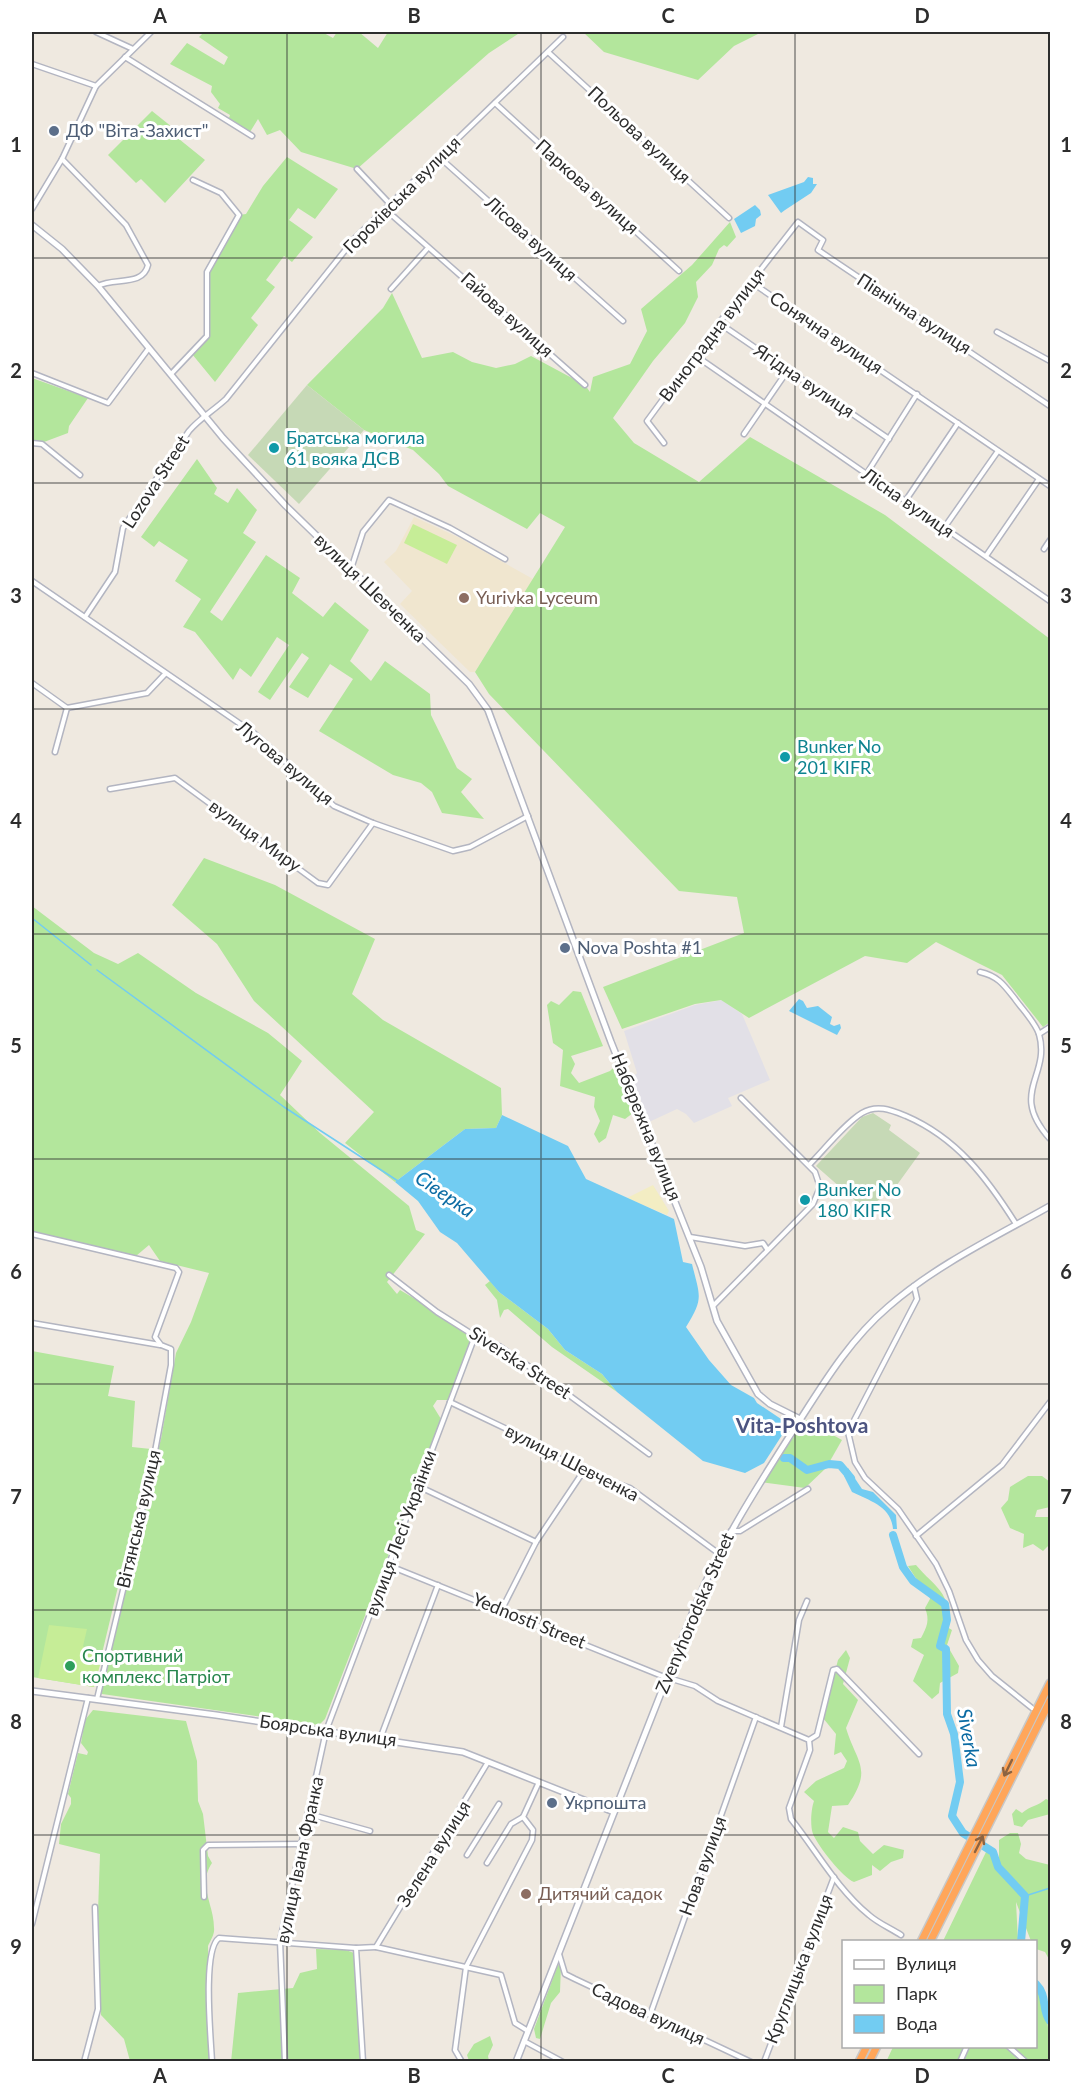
<svg xmlns="http://www.w3.org/2000/svg" width="1082" height="2093" viewBox="0 0 1082 2093" font-family="Lato,sans-serif">
<style>
.industrial{fill:#e2e0e7}
.education{fill:#f0e6cf}
.green{fill:#b3e69c}
.sand{fill:#f3edc3}
.cemetery{fill:#c6d9b6}
.pitch{fill:#c6ed97}
.water{fill:#72ccf2}
.lines{fill:none;stroke-linecap:round;stroke-linejoin:round}
.stream{stroke:#72ccf2;stroke-width:1.5}
.river{stroke:#72ccf2;stroke-width:8}
.street-casing{stroke:#b3b5c1;stroke-width:7}
.secondary-casing{stroke:#b3b5c1;stroke-width:8}
.highway-casing{stroke:#c8c8c8;stroke-width:10}
.street{stroke:#fff;stroke-width:4}
.secondary{stroke:#fff;stroke-width:5}
.highway{stroke:#ffa65a;stroke-width:7}
.oneway{stroke:#8c6341}
.grid{fill:none;stroke:#2d2d2d;stroke-width:1.5;stroke-opacity:0.55}
.service-dot{fill:#5c6f8a;stroke:#fff;stroke-width:2}
.culture-dot{fill:#0f9aa8;stroke:#fff;stroke-width:2}
.education-dot{fill:#8d6e63;stroke:#fff;stroke-width:2}
.leisure-dot{fill:#2e9e5b;stroke:#fff;stroke-width:2}
.labels{text-anchor:middle;stroke-width:6;stroke-linejoin:round;paint-order:stroke}
.service-label{font-size:18px;fill:#4e5e75;stroke:#fff;text-anchor:start}
.street-label{font-size:18px;fill:#2d2d2d;stroke:#fff}
.culture-label{font-size:18px;fill:#0d838f;stroke:#fff;text-anchor:start}
.education-label{font-size:18px;fill:#785e54;stroke:#fff;text-anchor:start}
.leisure-label{font-size:18px;fill:#27864d;stroke:#fff;text-anchor:start}
.water-label{font-size:20px;font-style:italic;fill:#0b6ba3;stroke:#fff}
.quarter-label{font-size:21px;font-weight:bold;fill:#4c5480;stroke:#fff}
.neatline{fill:none;stroke:#2d2d2d;stroke-width:2}
.grid-label{font-size:20px;text-anchor:middle;font-weight:bold;fill:#2d2d2d}
</style>
<rect width="100%" height="100%" fill="#efe9e0"/>
<path class="industrial" d="M722,1000L742,1014L770,1080L728,1098L732,1106L694,1123L686,1114L677,1109L649,1122L632,1078L637,1073L624,1031L695,1005Z"/>
<path class="education" d="M414,517L460,538L533,579L475,672H470L400,604L412,591L384,562L396,551Z"/>
<g class="green">
<path d="M204,32H322L333,38L337,32H359L378,48L388,32H521L489,53L357,169L301,152L280,130L267,135L258,119L250,132L229,118L230,115L218,108L220,104L211,92L212,86L170,64L187,43L224,65L228,57L199,37Z"/>
<path d="M583,32H762L734,46L698,80L604,52Z"/>
<path d="M152,111L177,131L174,135L205,160L165,203L141,179L136,183L108,155Z"/>
<path d="M287,157L338,189L315,219L298,208L289,220L313,237L292,262L284,256L266,280L275,287L251,318L258,325L215,382L192,354L207,335V272L239,215L246,214L263,186Z"/>
<path d="M730,222L736,237L727,247L724,245L719,249L712,265L696,282L698,297L685,323L653,361L613,418L634,443L699,482L750,437L885,515L1050,639V1022L1043,1027L1002,975L936,942L907,963L865,956L749,1018L721,1000L695,1004L622,1029L603,987L744,933L737,897L679,891L489,694L475,672L565,527L540,513L527,529L448,486L439,474L413,450L364,430L307,385L383,308L392,293L422,358L453,352L472,362L496,368L515,364L531,356L585,385L590,392L593,377L630,364L647,331L641,309L692,265Z"/>
<path d="M32,378L88,398L69,426L68,433L44,442L32,441Z"/>
<path d="M197,459L217,488L214,494L228,503L237,488L257,510L243,533L256,542L210,612L222,621L266,555L300,578L292,593L323,617L335,602L369,630L350,661L371,681L385,661L430,694L431,715L457,768L472,779L461,792L484,819L442,813L432,792L421,783L393,775L319,731L353,679L330,664L308,698L289,687L309,658L302,653L270,700L258,692L289,645L277,637L251,677L240,668L233,680L195,632L183,627L201,599L175,581L188,560L159,541L154,547L141,537Z"/>
<path d="M204,858L275,885L375,939L352,994L383,1020L501,1088L502,1115L496,1128L465,1129L395,1182L345,1143L374,1112L254,1001L217,944L172,905Z"/>
<path d="M32,906L94,953L118,964L138,953L196,993L268,1033L302,1061L280,1095L320,1133L409,1206L416,1230L425,1234L387,1282L397,1294L400,1290L469,1331L473,1341L449,1400H437L433,1406L441,1419L325,1719L319,1725L102,1694L97,1684L161,1439L176,1353L191,1322L209,1273L160,1261L149,1245L136,1256L32,1233Z"/>
<path d="M573,991L581,992L603,1046L571,1056L575,1064L571,1073L579,1083L610,1071L613,1068L618,1069L633,1113L625,1119L613,1115L606,1138L599,1143L594,1134L600,1121L594,1107L595,1097L560,1086L563,1050L553,1043L547,1005L551,1001L559,1005Z"/>
<path d="M490,1281L499,1292L548,1329L565,1350L602,1374L617,1392L552,1347L508,1309L504,1310L500,1318L497,1300L485,1285Z"/>
<path d="M32,1351L114,1366L108,1396L135,1401L132,1447L151,1449L94,1687L32,1677Z"/>
<path d="M806,1420L842,1440L826,1468L805,1488L761,1482Z"/>
<path d="M1028,1476H1042L1050,1482V1507L1037,1510L1035,1517H1050V1544L1043,1551L1033,1544L1023,1548L1024,1534L1010,1528L1001,1508L1008,1500L1010,1487Z"/>
<path d="M916,1565C935,1588 952,1591 947,1627L952,1630L947,1645L959,1666L958,1673L940,1683L939,1693L932,1699L913,1681L924,1655L911,1647L913,1639L921,1638C927,1627 930,1620 925,1608L930,1599L928,1589L917,1580L908,1566Z"/>
<path d="M846,1650L850,1658L843,1684L858,1700L846,1728C857,1764 873,1768 848,1805L832,1806L828,1832L834,1838L843,1827L858,1832L860,1841L873,1854L884,1845L904,1850L903,1858L891,1862L880,1871L872,1865V1875L854,1882C843,1878 818,1846 813,1834C810,1826 811,1809 814,1801L804,1792L816,1781L844,1768L847,1761L841,1752L834,1755L836,1734L823,1718L838,1660Z"/>
<path d="M93,1710L186,1721L197,1761L198,1801L203,1814L208,1856L212,1863C197,1885 214,1904 214,1928C215,1934 210,1941 208,1946L210,2061H130L124,2039L101,2015L98,1912L100,1854L59,1844L61,1824L71,1804V1798L68,1794L78,1753L87,1755L88,1752L81,1743L85,1720Z"/>
<path d="M1046,1799L1050,1801V1814L1028,1820L1022,1827L1014,1825L1012,1814L1016,1809L1022,1813C1030,1806 1038,1806 1046,1799Z"/>
<path d="M1010,1833H1018L1021,1844L1019,1853L1026,1859L1050,1865V1961L1045,1952L1036,1949V1942L1031,1941L1016,1902L1018,1941H943L986,1852H993L999,1865V1840Z"/>
<path d="M316,1949L346,1950L354,1953L361,2061L231,2062L238,1993L293,1988L300,1973L317,1969Z"/>
<path d="M558,1965L561,1966L560,1992L551,2003L540,2039L536,2038L534,2029Z"/>
<path d="M1036,1988C1048,2002 1050,2043 1050,2061L886,2062L893,2047L1036,2046Z"/>
<path d="M490,2036L493,2045L488,2056L489,2061H469L467,2055L474,2044Z"/>
</g>
<path class="sand" d="M653,1185L669,1211L667,1215L627,1198Z"/>
<g class="cemetery">
<path d="M307,385L364,430L299,504L248,455Z"/>
<path d="M873,1113L891,1125L889,1130L920,1153L889,1196L886,1194L866,1210L816,1166L862,1117Z"/>
</g>
<g class="pitch">
<path d="M413,524L457,545L447,564L404,543Z"/>
<path d="M49,1625L87,1629L83,1646L86,1651L103,1654L94,1687L38,1678Z"/>
</g>
<g class="water">
<path d="M808,177L813,178V184H817L811,193L785,210L781,213L768,195L804,182Z"/>
<path d="M755,205L760,210L761,215L756,219L755,226L741,233L734,219Z"/>
<path d="M799,999L803,1001L807,1008L818,1006L832,1017L830,1024L834,1026L840,1024L841,1028L837,1035L789,1011Z"/>
<path d="M502,1115L568,1146L586,1179L674,1219L683,1262L692,1264C700,1297 704,1298 686,1327L709,1360L731,1385L754,1398L757,1403L787,1423L786,1429L764,1463L745,1473L703,1461L617,1392L602,1374L565,1350L548,1329L499,1292L457,1243L440,1232L418,1201L395,1182L465,1129L496,1128Z"/>
<path d="M848,1468L862,1489L873,1492L896,1515L897,1529H893C891,1506 870,1501 852,1492L844,1476Z"/>
</g>
<g class="lines">
<g class="stream">
<path d="M32,918L91,965"/>
<path d="M97,970L284,1107L398,1181"/>
<path d="M1025,1896L1050,1888"/>
</g>
<g class="river">
<path d="M784,1458H790L807,1470L829,1464L840,1465L851,1478"/>
<path d="M893,1535L903,1567L913,1581L945,1604L947,1620L940,1646L946,1649L947,1714L954,1734L960,1782L952,1816L963,1833L993,1852L998,1867L1025,1896L1021,1942"/>
<path d="M1036,1984C1048,1996 1041,2009 1050,2021"/>
</g>
<g class="street-casing">
<g id="street">
<path d="M96,32L133,49"/>
<path d="M548,52L729,218"/>
<path d="M125,57L252,136"/>
<path d="M32,64L96,86"/>
<path d="M495,103L679,271"/>
<path d="M439,157L623,321"/>
<path d="M62,159L126,225L148,265C143,287 114,277 98,286"/>
<path d="M357,169L389,203"/>
<path d="M32,209L62,159L96,86L151,32"/>
<path d="M385,209L585,385"/>
<path d="M751,282L1050,486"/>
<path d="M391,289L427,249"/>
<path d="M719,323L889,439"/>
<path d="M997,332L1050,361"/>
<path d="M696,356L1050,601"/>
<path d="M32,373L108,403L149,348"/>
<path d="M172,373L207,336V272L239,215L221,193L193,180"/>
<path d="M744,434L788,370"/>
<path d="M32,443L42,444L80,475"/>
<path d="M664,443L647,421L719,323L798,222L823,240L818,250L1050,406"/>
<path d="M867,473L917,394"/>
<path d="M906,500L958,423"/>
<path d="M944,528L998,451"/>
<path d="M1044,549L1050,540"/>
<path d="M986,556L1039,479"/>
<path d="M351,569L363,532L389,500L450,528L505,559"/>
<path d="M32,581L255,734L334,806L373,823L453,851L470,847L528,816"/>
<path d="M85,617L115,572L123,528L189,431C200,418 213,411 226,399L355,238L563,37"/>
<path d="M32,683L67,708L147,693L165,674"/>
<path d="M55,752L67,708"/>
<path d="M110,789L175,778L318,883L328,885L373,823"/>
<path d="M980,972C998,976 1004,985 1015,999C1022,1009 1035,1022 1039,1034C1051,1077 1008,1092 1050,1139"/>
<path d="M1039,1034L1050,1027"/>
<path d="M809,1165C824,1150 844,1124 862,1113C877,1104 891,1110 906,1116C957,1138 987,1178 1016,1224"/>
<path d="M32,1234L176,1268L179,1272L155,1337L161,1345L171,1349V1365L151,1473L97,1699"/>
<path d="M690,1237L745,1246L763,1243L767,1249"/>
<path d="M389,1275L437,1312L475,1336L499,1346L543,1376L649,1454"/>
<path d="M914,1286L917,1299L848,1432L855,1462L865,1478L898,1509L936,1564L949,1591L966,1640L978,1660L992,1676L1032,1708"/>
<path d="M713,1306L813,1204L820,1187L815,1172L741,1098"/>
<path d="M32,1323L160,1345"/>
<path d="M450,1402L511,1431L583,1472L630,1488L718,1553"/>
<path d="M418,1486L536,1542"/>
<path d="M731,1531H740L808,1489"/>
<path d="M916,1536L1002,1465L1050,1402"/>
<path d="M390,1566L662,1676L695,1686L718,1701L809,1740L810,1750L789,1808L791,1819C816,1850 837,1889 869,1915C878,1923 890,1928 901,1935"/>
<path d="M502,1609L536,1542L583,1472"/>
<path d="M781,1727L799,1620L807,1601"/>
<path d="M380,1739L438,1585"/>
<path d="M809,1740L817,1735L833,1670L837,1669L919,1754"/>
<path d="M309,1814L370,1831"/>
<path d="M467,1855L499,1804"/>
<path d="M487,1863L511,1824L523,1817"/>
<path d="M204,1897L203,1850L208,1845L302,1844"/>
<path d="M32,1924L88,1698"/>
<path d="M376,1947L501,1975L515,2023L528,2031"/>
<path d="M559,1954L565,1974L575,1979L751,2062"/>
<path d="M650,2015L756,1717"/>
<path d="M524,2041L563,2062"/>
<path d="M1008,2046L1026,2062"/>
<path d="M84,2062L98,2009L95,1907"/>
<path d="M212,2062C211,2039 202,1950 219,1938L356,1948"/>
<path d="M285,2062L280,1941L326,1731L475,1336"/>
<path d="M363,2062L356,1948L376,1947L488,1762"/>
<path d="M462,2062L455,2050L466,1967L532,1840L533,1830L523,1817L539,1782"/>
<path d="M764,2062L834,1877"/>
<path d="M960,2062L967,2046"/>
</g>
</g>
<g class="secondary-casing">
<g id="secondary">
<path d="M32,225L62,249L98,286L223,438L286,506L469,684L488,710L611,1042L701,1267L717,1321L758,1394L770,1404L800,1419"/>
<path d="M32,1691L216,1715L463,1752L614,1812"/>
<path d="M516,2062L696,1604C721,1544 754,1492 789,1437C819,1391 846,1343 888,1307C936,1265 995,1237 1050,1206"/>
</g>
</g>
<g class="highway-casing">
<g id="highway">
<path d="M921,1942L1050,1683"/>
<path d="M930,1942L1050,1701"/>
<path d="M859,2062L867,2046"/>
<path d="M869,2062L877,2046"/>
</g>
</g>
<use href="#street" class="street"/>
<use href="#secondary" class="secondary"/>
<use href="#highway" class="highway"/>
</g>
<defs><path id="oneway-shaft" d="M-6 0H5M1.5-3L5.5 0L1.5 3" fill="none" stroke-width="1.6" stroke-linecap="round" stroke-linejoin="round" transform="scale(1.5)"/></defs>
<g class="oneway">
<use href="#oneway-shaft" transform="translate(1008 1768) rotate(116)"/>
<use href="#oneway-shaft" transform="translate(979 1844) rotate(-63)"/>
</g>
<path class="grid" d="M287,32V2062M541,32V2062M795,32V2062M32,258H1050M32,483H1050M32,709H1050M32,934H1050M32,1159H1050M32,1384H1050M32,1610H1050M32,1835H1050"/>
<g class="service-dot">
<circle cx="54" cy="131" r="6"/>
<circle cx="565" cy="948" r="6"/>
<circle cx="552" cy="1803" r="6"/>
</g>
<g class="culture-dot">
<circle cx="274" cy="448" r="6"/>
<circle cx="785" cy="757" r="6"/>
<circle cx="805" cy="1200" r="6"/>
</g>
<g class="education-dot">
<circle cx="464" cy="598" r="6"/>
<circle cx="526" cy="1894" r="6"/>
</g>
<circle class="leisure-dot" cx="70" cy="1666" r="6"/>
<g class="labels">
<g class="service-label">
<text x="66" y="137">ДФ "Віта-Захист"</text>
<text x="577" y="954">Nova Poshta #1</text>
<text x="564" y="1809">Укрпошта</text>
</g>
<g class="street-label">
<text transform="translate(639 135) rotate(43)" y="6">Польова вулиця</text>
<text transform="translate(587 187) rotate(42)" y="6">Паркова вулиця</text>
<text transform="translate(402 195) rotate(-45)" y="6">Горохівська вулиця</text>
<text transform="translate(531 239) rotate(42)" y="6">Лісова вулиця</text>
<text transform="translate(914 314) rotate(33)" y="6">Північна вулиця</text>
<text transform="translate(507 315) rotate(42)" y="6">Гайова вулиця</text>
<text transform="translate(826 333) rotate(34)" y="6">Сонячна вулиця</text>
<text transform="translate(712 335) rotate(-53)" y="6">Виноградна вулиця</text>
<text transform="translate(804 381) rotate(34)" y="6">Ягідна вулиця</text>
<text transform="translate(156 482) rotate(-57)" y="6">Lozova Street</text>
<text transform="translate(908 503) rotate(35)" y="6">Лісна вулиця</text>
<text transform="translate(370 588) rotate(44)" y="6">вулиця Шевченка</text>
<text transform="translate(285 763) rotate(40)" y="6">Лугова вулиця</text>
<text transform="translate(255 836) rotate(36)" y="6">вулиця Миру</text>
<text transform="translate(646 1127) rotate(68)" y="6">Набережна вулиця</text>
<text transform="translate(520 1363) rotate(33)" y="6">Siverska Street</text>
<text transform="translate(572 1463) rotate(27)" y="6">вулиця Шевченка</text>
<text transform="translate(139 1519) rotate(-77)" y="6">Вітянська вулиця</text>
<text transform="translate(401 1533) rotate(-70)" y="6">вулиця Лесі Українки</text>
<text transform="translate(695 1613) rotate(-67)" y="6">Zvenyhorodska Street</text>
<text transform="translate(529 1621) rotate(22)" y="6">Yednosti Street</text>
<text transform="translate(328 1731) rotate(8)" y="6">Боярська вулиця</text>
<text transform="translate(434 1854) rotate(-58)" y="6">Зелена вулиця</text>
<text transform="translate(300 1860) rotate(-78)" y="6">вулиця Івана Франка</text>
<text transform="translate(703 1866) rotate(-70)" y="6">Нова вулиця</text>
<text transform="translate(799 1969) rotate(-69)" y="6">Круглицька вулиця</text>
<text transform="translate(648 2014) rotate(25)" y="6">Садова вулиця</text>
</g>
<g class="culture-label">
<text x="286" y="444">Братська могила<tspan x="286" dy="21">61 вояка ДСВ</tspan></text>
<text x="797" y="753">Bunker No<tspan x="797" dy="21">201 KIFR</tspan></text>
<text x="817" y="1196">Bunker No<tspan x="817" dy="21">180 KIFR</tspan></text>
</g>
<g class="education-label">
<text x="476" y="604">Yurivka Lyceum</text>
<text x="538" y="1900">Дитячий садок</text>
</g>
<g class="leisure-label">
<text x="82" y="1662">Спортивний<tspan x="82" dy="21">комплекс Патріот</tspan></text>
</g>
<g class="water-label">
<text transform="translate(445 1194) rotate(34)" y="7">Сіверка</text>
<text transform="translate(969 1738) rotate(80)" y="7">Siverka</text>
</g>
<g class="quarter-label">
<text x="802" y="1433">Vita-Poshtova</text>
</g>
</g>
<rect width="1082" height="2093" fill="none" stroke="#ffffff" stroke-width="66"/>
<rect x="842" y="1940" width="195" height="108" fill="#ffffff" stroke="#ababab" stroke-width="1.5"/>
<rect x="854" y="1960" width="30" height="9" fill="#ffffff" stroke="#ababab" stroke-width="1.5"/>
<text x="896" y="1970" font-size="18" fill="#2d2d2d">Вулиця</text>
<rect x="854" y="1985" width="30" height="18" fill="#b3e69c" stroke="#ababab" stroke-width="1.5"/>
<text x="896" y="2000" font-size="18" fill="#2d2d2d">Парк</text>
<rect x="854" y="2015" width="30" height="18" fill="#72ccf2" stroke="#ababab" stroke-width="1.5"/>
<text x="896" y="2030" font-size="18" fill="#2d2d2d">Вода</text>
<rect x="33" y="33" width="1016" height="2027" class="neatline"/>
<g class="grid-label">
<text x="160" y="23">A</text>
<text x="414" y="23">B</text>
<text x="668" y="23">C</text>
<text x="922" y="23">D</text>
<text x="16" y="152">1</text>
<text x="1066" y="152">1</text>
<text x="16" y="378">2</text>
<text x="1066" y="378">2</text>
<text x="16" y="603">3</text>
<text x="1066" y="603">3</text>
<text x="16" y="828">4</text>
<text x="1066" y="828">4</text>
<text x="16" y="1053">5</text>
<text x="1066" y="1053">5</text>
<text x="16" y="1279">6</text>
<text x="1066" y="1279">6</text>
<text x="16" y="1504">7</text>
<text x="1066" y="1504">7</text>
<text x="16" y="1729">8</text>
<text x="1066" y="1729">8</text>
<text x="16" y="1954">9</text>
<text x="1066" y="1954">9</text>
<text x="160" y="2083">A</text>
<text x="414" y="2083">B</text>
<text x="668" y="2083">C</text>
<text x="922" y="2083">D</text>
</g>
</svg>
